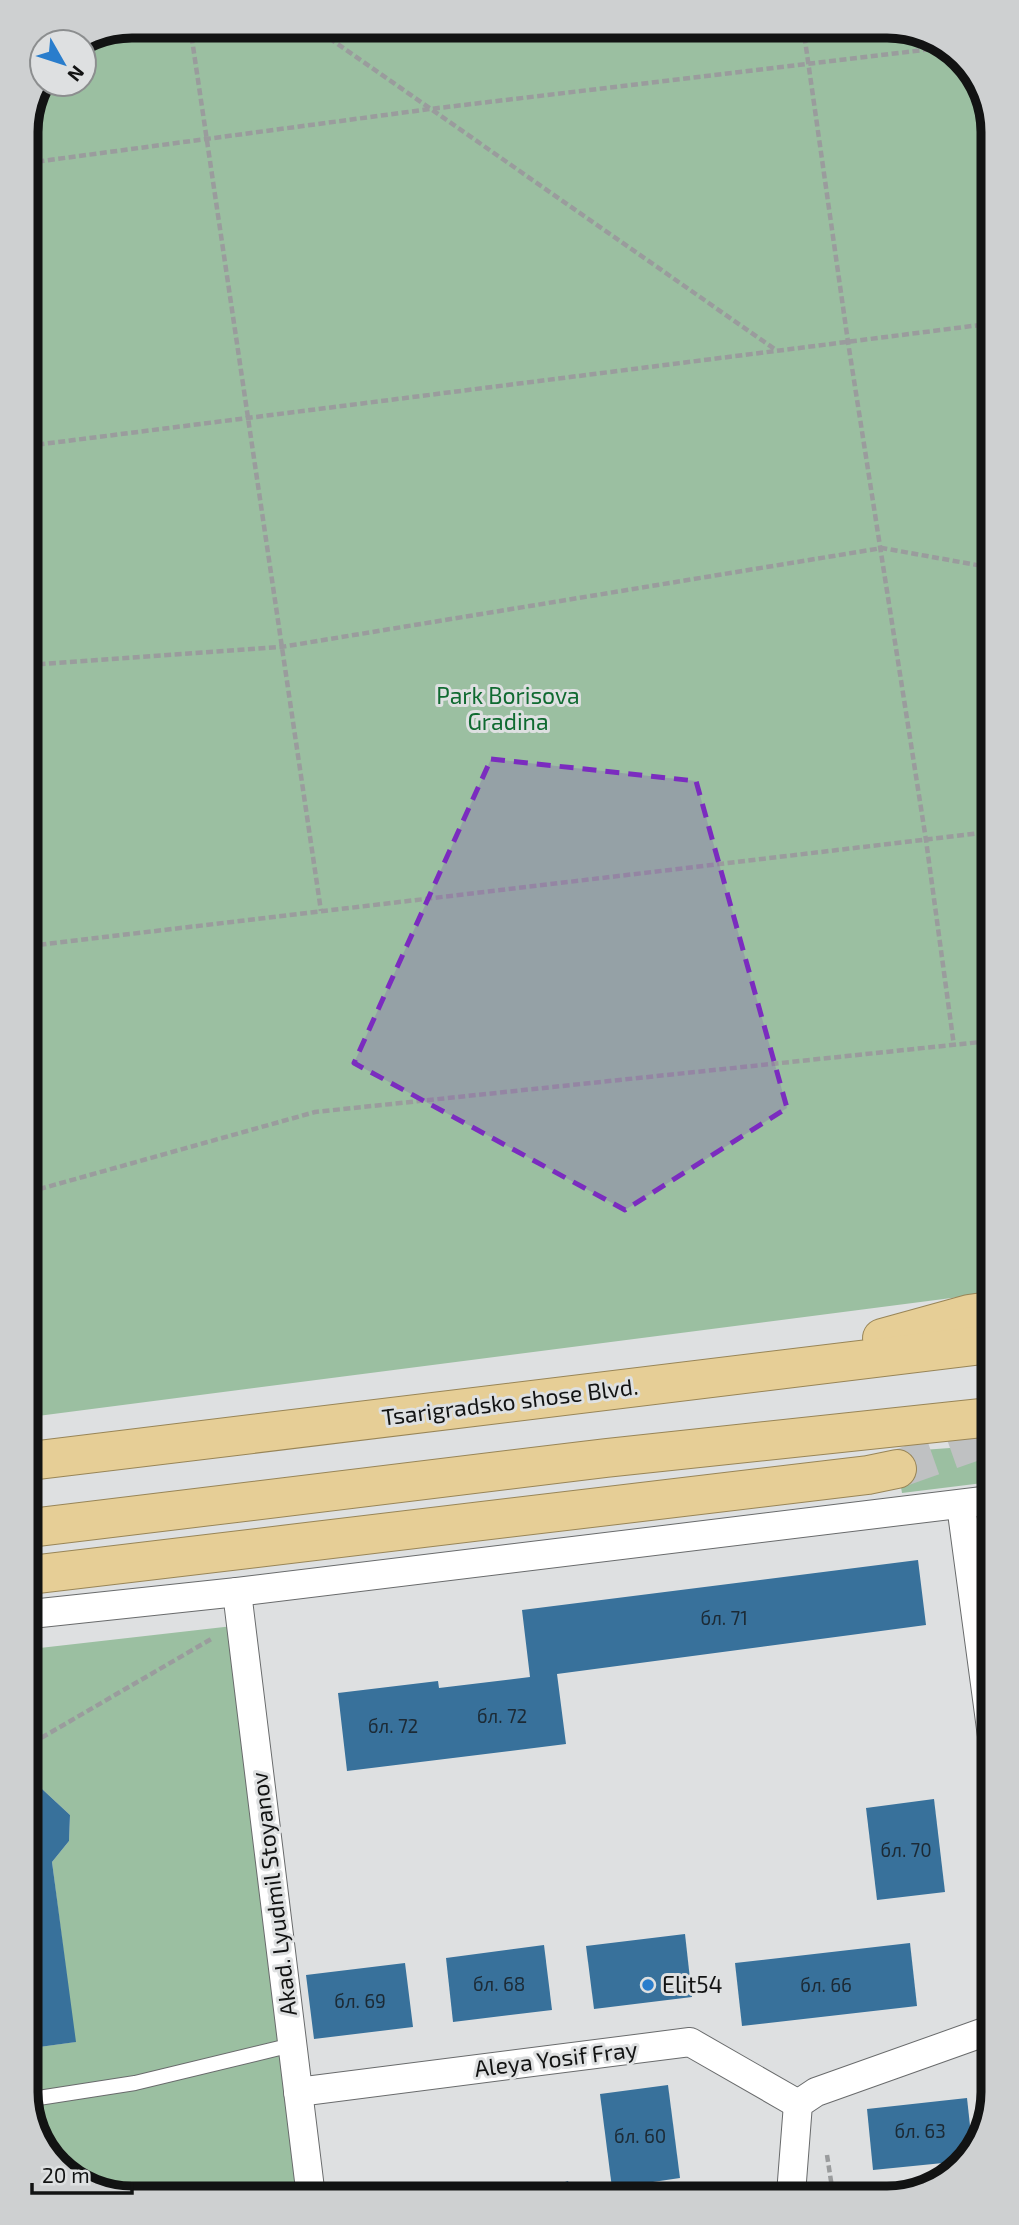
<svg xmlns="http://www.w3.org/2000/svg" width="1019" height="2225" viewBox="0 0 1019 2225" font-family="'Exo 2',sans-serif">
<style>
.green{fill:#9bbfa1}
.building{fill:#38719b}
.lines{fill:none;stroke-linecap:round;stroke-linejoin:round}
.trunk-tunnel{stroke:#bfc1c2;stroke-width:38;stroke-dasharray:38 19;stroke-linecap:butt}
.service-casing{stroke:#696b6c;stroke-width:16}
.minor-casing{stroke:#696b6c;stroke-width:30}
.trunk-casing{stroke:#988557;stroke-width:40}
.path{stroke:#9a9c9d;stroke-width:4.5;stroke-dasharray:7 3.5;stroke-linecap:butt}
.service{stroke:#fff;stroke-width:14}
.minor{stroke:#fff;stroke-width:28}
.trunk{stroke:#e6ce96;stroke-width:38}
.marked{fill:#7b2cbf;fill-opacity:0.2;stroke:#7b2cbf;stroke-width:5;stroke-dasharray:14 9;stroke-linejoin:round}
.poi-dot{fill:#297dcc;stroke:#dee0e1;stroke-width:2.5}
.labels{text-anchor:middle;stroke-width:6;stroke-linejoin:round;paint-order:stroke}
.number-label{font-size:19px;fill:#1c2a35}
.park-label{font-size:23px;fill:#106a31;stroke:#dee0e1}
.street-label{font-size:23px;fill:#121313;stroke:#dee0e1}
.poi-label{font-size:23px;fill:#121313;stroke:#dee0e1;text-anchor:start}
.rim{fill:none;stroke:#121313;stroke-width:9}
</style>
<rect width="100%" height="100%" fill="#dee0e1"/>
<g class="green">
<path d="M133,26L894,27L951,48L987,98L990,1293L30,1417L26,126L46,84H84V46Z"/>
<path d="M991,1445V1482L902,1493L895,1452Z"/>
<path d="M233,1626L311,2197L125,2198L68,2177L32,2127V2048L75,2042L52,1862L69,1841L70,1815L42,1789L31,1791V1649Z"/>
</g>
<g class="building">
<path d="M918,1560L926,1625L557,1674L566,1744L347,1771L338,1693L438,1681L439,1688L530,1677L522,1610Z"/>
<path d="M42,1789L70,1815L69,1841L52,1862L76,2042L32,2048L31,1791Z"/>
<path d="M934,1799L945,1892L877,1900L866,1808Z"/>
<path d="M685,1934L692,1997L594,2009L586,1946Z"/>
<path d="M910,1943L917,2006L742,2026L735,1963Z"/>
<path d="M544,1945L552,2010L453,2022L446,1958Z"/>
<path d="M405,1963L413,2027L314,2039L306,1975Z"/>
<path d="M668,2085L680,2178L612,2188L600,2094Z"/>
<path d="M967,2098L973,2153L963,2161L873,2170L867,2109Z"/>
<path d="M568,2181L573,2195L526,2196V2195Z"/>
</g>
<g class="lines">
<path class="trunk-tunnel" d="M897,1469L991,1436"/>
<g class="service-casing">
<path id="service" d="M32,2099L135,2083L292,2045"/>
</g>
<g class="minor-casing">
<g id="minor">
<path d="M961,1505L992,1736"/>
<path d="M237,1592L311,2197"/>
<path d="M31,1614L237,1592L991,1500"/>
<path d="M298,2092L690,2042L798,2104"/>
<path d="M791,2194L798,2104L816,2092L993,2029"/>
</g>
</g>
<g class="trunk-casing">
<g id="trunk">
<path d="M882,1338L969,1314L990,1311"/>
<path d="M30,1461L991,1344"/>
<path d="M30,1528L606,1458L991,1417"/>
<path d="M30,1575L868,1475L897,1469"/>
</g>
</g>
<g class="path">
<path d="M190,26L321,911"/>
<path d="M312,26L776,350"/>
<path d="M803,26L848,342L926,840L954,1046"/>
<path d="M27,163L430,109L949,47"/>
<path d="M27,446L988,324"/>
<path d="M28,665L281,647L882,548L988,567"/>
<path d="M29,946L989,832"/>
<path d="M29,1192L315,1112L990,1041"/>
<path d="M31,1739L41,1738L213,1638"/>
<path d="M827,2155L833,2194"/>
<path d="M905,2193L911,2186L933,2183"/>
</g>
<use href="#service" class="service"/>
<use href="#minor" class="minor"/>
<use href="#trunk" class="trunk"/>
</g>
<path class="marked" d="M491,759L696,781L787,1108L625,1210L354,1063Z"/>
<circle class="poi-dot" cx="648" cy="1985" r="7"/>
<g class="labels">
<g class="number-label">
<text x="724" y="1625">бл. 71</text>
<text x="502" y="1723">бл. 72</text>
<text x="393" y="1733">бл. 72</text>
<text x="906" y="1857">бл. 70</text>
<text x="499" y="1991">бл. 68</text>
<text x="826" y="1992">бл. 66</text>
<text x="360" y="2008">бл. 69</text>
<text x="920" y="2138">бл. 63</text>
<text x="640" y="2143">бл. 60</text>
</g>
<g class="park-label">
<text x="508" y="704">Park Borisova<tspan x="508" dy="26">Gradina</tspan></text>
</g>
<g class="street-label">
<text transform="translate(510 1402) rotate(-7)" y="8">Tsarigradsko shose Blvd.</text>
<text transform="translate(274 1894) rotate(-97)" y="8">Akad. Lyudmil Stoyanov</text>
<text transform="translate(556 2059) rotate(-7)" y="8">Aleya Yosif Fray</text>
</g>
<g class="poi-label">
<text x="662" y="1993">Elit54</text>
</g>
</g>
<path d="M0 0H1019V2225H0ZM132 38H887A94 94 0 0 1 981 132V2092A94 94 0 0 1 887 2186H132A94 94 0 0 1 38 2092V132A94 94 0 0 1 132 38Z" fill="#ced0d1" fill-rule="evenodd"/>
<path class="rim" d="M132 38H887A94 94 0 0 1 981 132V2092A94 94 0 0 1 887 2186H132A94 94 0 0 1 38 2092V132A94 94 0 0 1 132 38Z"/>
<g transform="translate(63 63) rotate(129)"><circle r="33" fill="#dee0e1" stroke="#8c8e8f" stroke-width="2"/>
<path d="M0-5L12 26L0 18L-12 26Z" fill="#297dcc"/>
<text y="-10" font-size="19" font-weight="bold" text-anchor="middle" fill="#121313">N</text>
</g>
<path d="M32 2183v10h100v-10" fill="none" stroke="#121313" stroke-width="3.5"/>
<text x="42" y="2183" font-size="21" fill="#121313" stroke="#dee0e1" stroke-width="5" paint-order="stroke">20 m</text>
</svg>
